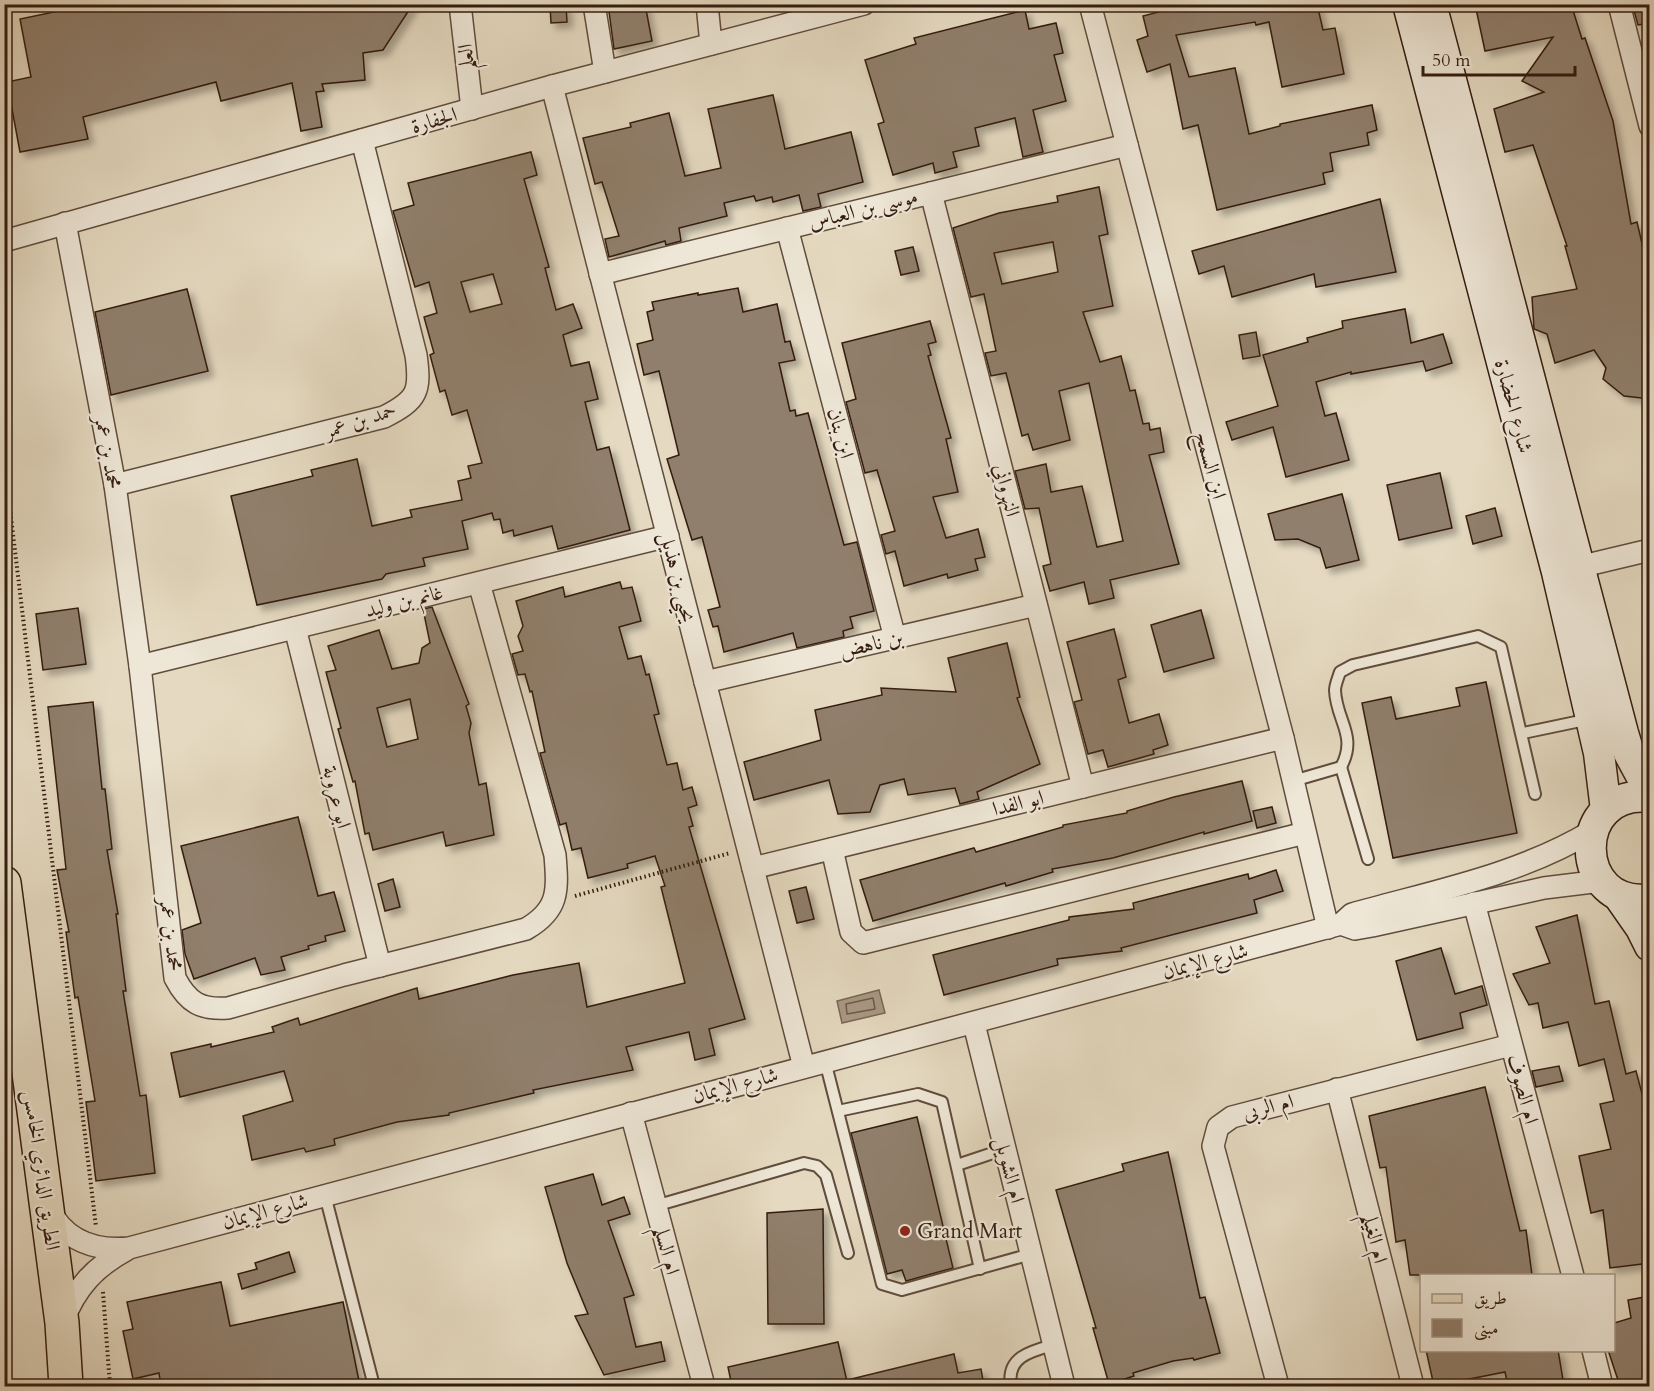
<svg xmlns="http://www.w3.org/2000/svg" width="1654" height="1391" viewBox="0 0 1654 1391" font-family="Cardo,Amiri,serif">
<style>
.water{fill:#a99985;stroke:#7a6756;stroke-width:1.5}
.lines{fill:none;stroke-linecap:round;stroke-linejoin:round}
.shore{stroke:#6e5a4a;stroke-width:1.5}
.building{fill:#907f6c;stroke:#341c10;stroke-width:1.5;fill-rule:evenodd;filter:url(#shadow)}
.lane-casing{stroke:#604c3c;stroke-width:14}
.street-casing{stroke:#604c3c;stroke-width:24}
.secondary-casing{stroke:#341c10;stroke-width:33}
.primary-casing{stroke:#341c10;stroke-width:36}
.path{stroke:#341c10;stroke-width:4;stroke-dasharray:1.5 3;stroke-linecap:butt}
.lane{stroke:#eee7d7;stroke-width:10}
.street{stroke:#eee7d7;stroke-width:21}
.secondary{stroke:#eee7d7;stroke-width:30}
.primary{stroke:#e5dac1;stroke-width:33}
.poi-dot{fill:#8f2418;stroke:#eee7d7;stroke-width:2}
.labels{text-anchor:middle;stroke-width:4.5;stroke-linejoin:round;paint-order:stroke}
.street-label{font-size:21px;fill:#341c10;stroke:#eee7d7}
.poi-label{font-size:21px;fill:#341c10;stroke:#eee7d7;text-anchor:start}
</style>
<defs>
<filter id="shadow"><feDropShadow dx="5.5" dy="5.5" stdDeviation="3" flood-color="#0004"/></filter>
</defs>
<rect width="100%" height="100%" fill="#e5dac1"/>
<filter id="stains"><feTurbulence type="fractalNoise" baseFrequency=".00333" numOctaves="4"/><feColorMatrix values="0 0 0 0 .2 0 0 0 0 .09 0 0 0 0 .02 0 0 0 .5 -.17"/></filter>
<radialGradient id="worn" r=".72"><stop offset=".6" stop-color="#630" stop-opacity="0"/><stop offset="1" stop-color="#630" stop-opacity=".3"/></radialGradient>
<path class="water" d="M879,990L885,1013L842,1023L837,1001Z"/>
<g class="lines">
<path class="shore" d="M873,998L875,1009L847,1014L846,1004Z"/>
</g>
<g class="building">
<path d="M92,4H413L383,50L363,53L365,80L322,84L324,91L316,92L322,127L301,131L292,83L221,101L216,82L83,117L88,139L20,152L7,82L31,77L20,19Z"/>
<path d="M608,4H645L652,41L614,49Z"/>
<path d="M1174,4H1317L1323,30L1335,28L1344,74L1282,87L1269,22L1256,25L1255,22L1176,35L1189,77L1235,68L1249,134L1280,126V124L1372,105L1377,130L1367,133L1369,145L1330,153L1333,171L1323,173L1325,184L1217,210L1198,125L1183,129L1170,64L1147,72L1137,40L1148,36L1143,16L1174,8Z"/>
<path d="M1475,4H1571L1582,39L1585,38L1613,121L1631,224L1637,222L1650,278V399L1624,396L1603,379L1606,368L1594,350L1555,363L1547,334L1534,329L1532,297L1577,289L1565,246H1567L1533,145L1505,152L1494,109L1544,92L1522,81L1553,37L1485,51Z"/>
<path d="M566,5L567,22L551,23L550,6Z"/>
<path d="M1643,6L1644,24L1638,25L1633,7Z"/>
<path d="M1025,10L1029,29L1056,23L1063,53L1054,55L1066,101L1033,110L1043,152L1023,157L1015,118L975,128L979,146L953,152L957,167L935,173L933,163L893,175L878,124L884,122L865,60L916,44L914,38Z"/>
<path d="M773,95L785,149L851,132L863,182L818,194L821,207L803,211L799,195L773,202L772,197L756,201L754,196L724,203L727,216L679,228L681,241L666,245L665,241L609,257L605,239L619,236L602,182L595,184L583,138L631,127L630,123L669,113L685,176L721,168L708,109Z"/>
<path d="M531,152L537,175L524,179L549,267L545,268L556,310L573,304L582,328L563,335L571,366L589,362L598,399L585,402L597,450L609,447L630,530L558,549L552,526L514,536L513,530L503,533L500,519L494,520L492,513L462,521L468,549L423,558L425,566L386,574L382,579L257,605L231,496L313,476L311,470L357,459L372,526L412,517L410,510L462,500L458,481L471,478L468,466L482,463L467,410L452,415L445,390L440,392L430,355L434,353L424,317L437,313L429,282L415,287L393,211L414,205L408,183ZM493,274L502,304L470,312L461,282Z"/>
<path d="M1099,187L1108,234L1099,236L1113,306L1083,312L1100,362L1121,356L1130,391L1135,390L1143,424L1149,423L1150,430L1160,428L1164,452L1149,455L1179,564L1110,580L1114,598L1089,604L1084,582L1050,591L1043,566L1051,564L1039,508L1025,509L1015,471L1046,464L1051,492L1082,486L1097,547L1123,541L1089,383L1059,391L1070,440L1033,450L1028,434L1022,436L1006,373L991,376L985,353L996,351L984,294L971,297L953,228L999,213L1058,202L1057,196ZM1053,242L1058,272L1002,284L994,253Z"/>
<path d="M1380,199L1396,272L1316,287L1314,274L1232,297L1224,266L1199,274L1192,251Z"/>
<path d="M913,247L919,271L901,275L895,251Z"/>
<path d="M738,288L743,312L777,304L785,342L790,341L795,360L779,363L790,411L795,410L796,416L808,413L844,545L857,542L874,611L850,617L853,628L843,631L844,637L797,648L793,633L724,652L718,626L713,627L708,610L720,607L702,537L692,540L667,459L679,455L659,371L644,375L637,344L653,340L647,312L654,310L652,302L698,293V295Z"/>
<path d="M187,289L208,371L111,395L95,312Z"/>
<path d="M1405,309L1411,343L1443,334L1452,363L1426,371L1423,361L1351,374V372L1316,382L1325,416L1336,413L1349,460L1286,477L1273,427L1232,440L1226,422L1278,406L1263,355L1308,342L1307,338L1343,328L1342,321Z"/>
<path d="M930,321L936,342L928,344L931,355L928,356L951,438L946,439L958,492L933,497L946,538L978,529L985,557L975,559L978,570L948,578L947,574L904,586L895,551L886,554L881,535L895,531L877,470L865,473L846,402L856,399L842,343Z"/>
<path d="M1256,332L1260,356L1243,359L1239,335Z"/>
<path d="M1440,473L1452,528L1399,540L1387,485Z"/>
<path d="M1342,494L1359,560L1326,568L1320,548L1298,539L1275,540L1268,514Z"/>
<path d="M1495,508L1502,536L1473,544L1466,516Z"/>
<path d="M620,582L622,589L632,587L641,621L619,627L628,659L641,656L646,675L649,674L659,714L654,715L667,765L677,763L683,790L692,787L697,805L688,808L693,826L689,827L745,1019L709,1029L715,1055L695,1060L689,1032L626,1047L633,1070L533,1090L534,1093L449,1113V1115L397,1122L334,1139L335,1145L306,1152L304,1148L252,1160L243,1116L293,1101L284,1071L180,1097L171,1053L211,1044V1047L274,1032L272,1027L298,1018L300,1025L417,988L419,999L513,975L579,963L587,1007L685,983L661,887L665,886L655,856L627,864L628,868L588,878L581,848L572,850L566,823L560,825L540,753L545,752L532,691L530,692L525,674L518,675L512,654L523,651L518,636L523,626L516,601L563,587L565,597Z"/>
<path d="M432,607L469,704L466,706L471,723L469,733L479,785L486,783L494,835L446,846L443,832L373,850L369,833L365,834L355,781L353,782L338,729L341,728L326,672L336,670L328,646L379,630L392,669L419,663L422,648L430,643L423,609ZM410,699L418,739L387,747L377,708Z"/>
<path d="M78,608L86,664L43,670L36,614Z"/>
<path d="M1201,610L1214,658L1164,672L1151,625Z"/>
<path d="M1114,629L1126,677L1118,680L1129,723L1159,714L1168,745L1153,750L1154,754L1108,767L1103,750L1088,754L1074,702L1082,700L1067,642Z"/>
<path d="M1007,643L1020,697L1017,698L1040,764L977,792L979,799L960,804L955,788L908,795L904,779L880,785L870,812L838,814L829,780L754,800L744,762L821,740L815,710L882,695L881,688L956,692L948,658Z"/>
<path d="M1486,682L1517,833L1393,858L1362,703L1391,697L1396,719L1460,706L1456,688Z"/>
<path d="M93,702L102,789H105L112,849L107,850L118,914H116L126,991H123L140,1096L146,1095L155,1173L96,1181L86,1102L95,1101L78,997L75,998L66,932H69L57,870L66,869L48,707Z"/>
<path d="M1242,781L1252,821L1204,834V832L1113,858L1052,869L1053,872L1006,886L1005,883L873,921L860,880L974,848L976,852L1063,827V825L1127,813V811L1174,797Z"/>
<path d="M1272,807L1276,823L1257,828L1253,811Z"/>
<path d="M298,817L318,896L334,892L345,931L325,936L326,941L308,946L309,949L281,957L285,970L261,975L255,958L194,979L185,954L182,930L201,923L181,846Z"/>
<path d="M1276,870L1283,891L1254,900L1257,913L1121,948L1122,951L1057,959L1058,965L944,995L933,955L1069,920V917L1134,909L1133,903L1248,874L1249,879Z"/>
<path d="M393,879L400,907L385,911L378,884Z"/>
<path d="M806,887L814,919L797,923L789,891Z"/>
<path d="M1577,915L1595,1004L1609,1001L1626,1074L1636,1071L1650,1124V1263L1610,1268L1603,1210L1591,1213L1579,1156L1611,1149L1600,1104L1614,1101L1604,1059L1579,1066L1568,1022L1543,1028L1538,1003L1529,1005L1513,974L1550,963L1536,927Z"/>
<path d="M1441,948L1455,994L1482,986L1487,1005L1460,1013L1463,1028L1417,1040L1396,961Z"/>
<path d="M1559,1066L1563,1081L1536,1087L1532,1071Z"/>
<path d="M1485,1087L1520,1231L1526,1230L1532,1275H1410L1405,1240L1396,1242L1386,1167L1380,1168L1369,1116Z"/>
<path d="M917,1117L953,1268L906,1281L902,1270L887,1274L851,1133Z"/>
<path d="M1168,1152L1200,1298L1205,1297L1220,1353L1194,1360L1193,1358L1173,1361L1133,1373L1134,1376L1109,1384L1093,1328H1096L1056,1190L1124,1171L1122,1164Z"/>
<path d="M593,1174L602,1205L624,1197L630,1214L608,1221L634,1295L624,1298L636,1347L661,1342L665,1361L604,1375L575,1316L588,1314L567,1263L545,1187Z"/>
<path d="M823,1209L824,1324H768L767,1213Z"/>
<path d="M289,1252L295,1272L242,1289L238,1274L257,1269L255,1263Z"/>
<path d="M221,1282L230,1326L343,1302L360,1386H161L159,1373L133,1379L123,1331L133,1329L127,1302Z"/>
<path d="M1650,1296V1386H1620L1608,1350H1614V1323L1631,1318L1628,1300Z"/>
<path d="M838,1342L848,1386H732L728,1367Z"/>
<path d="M1426,1350H1558L1564,1386H1508L1505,1372L1434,1386Z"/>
<path d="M954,1354L958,1373L981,1369L984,1386H848L847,1380Z"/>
</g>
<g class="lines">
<g class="lane-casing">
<g id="lane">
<path d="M1523,733L1590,719"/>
<path d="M1341,767L1368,859"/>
<path d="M1293,781L1341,767C1358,735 1336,721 1335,690C1335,685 1338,678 1340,672L1353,665L1478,636L1501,647L1535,794"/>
<path d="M825,1061L882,1284L902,1290L1031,1254"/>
<path d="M838,1111L918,1094L942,1102L980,1269"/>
<path d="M957,1165L1005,1149"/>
<path d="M325,1195L374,1386"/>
<path d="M655,1206L804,1163L817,1166L826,1175L848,1253"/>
<path d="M1011,1386C1006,1357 1031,1351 1053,1345"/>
</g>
</g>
<g class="street-casing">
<g id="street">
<path d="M460,4L472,109"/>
<path d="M594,4L605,72"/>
<path d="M707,4L711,44"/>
<path d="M1090,4L1283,738L1328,928"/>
<path d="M1619,4L1650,126"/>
<path d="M552,86L804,1067"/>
<path d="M931,193L1083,787"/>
<path d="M65,223L115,485L140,666L175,978C188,1003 201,1010 228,1008L344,975L526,929C559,910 558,891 555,855L479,583"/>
<path d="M787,228L895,638"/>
<path d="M4,241L552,86L864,4"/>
<path d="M600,274L1127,145"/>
<path d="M115,485L384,417C418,400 421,391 416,355L362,140"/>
<path d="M1566,570L1650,550"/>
<path d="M295,628L380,966"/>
<path d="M140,666L668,536"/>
<path d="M705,682L1036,605"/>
<path d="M832,849L851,932L863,943L1305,833"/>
<path d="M753,868L1283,738"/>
<path d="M1474,903L1573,1276"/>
<path d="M1341,924L1355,929L1372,926L1544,888L1601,881"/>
<path d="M974,1024L1064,1386"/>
<path d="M1337,1089L1413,1386"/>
<path d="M631,1113L704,1386"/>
<path d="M49,1209C65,1241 96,1251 129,1248L1341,924L1352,914C1434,891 1519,875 1592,831"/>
<path d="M63,1321C76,1287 95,1267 126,1250"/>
<path d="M1593,1350L1602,1386"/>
<path d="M1278,1386L1213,1146L1218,1127L1232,1117L1511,1045"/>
</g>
</g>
<g class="secondary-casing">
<g id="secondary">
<path d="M1408,4L1557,572L1599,753L1606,810"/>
<path d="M1431,4L1623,733L1629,753L1650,792"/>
<path d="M1650,797C1569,789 1573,910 1650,899"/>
<path d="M1618,895L1641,928L1650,946"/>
</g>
</g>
<g class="primary-casing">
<path id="primary" d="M4,883L62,1323L66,1386"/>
</g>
<g class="path">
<path d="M4,459L96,1227"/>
<path d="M575,896L730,853"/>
<path d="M103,1292L110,1386"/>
</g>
<use href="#lane" class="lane"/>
<use href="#street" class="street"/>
<use href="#secondary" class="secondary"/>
<use href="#primary" class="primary"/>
</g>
<circle class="poi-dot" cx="905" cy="1231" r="6"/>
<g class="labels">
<g class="street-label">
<text transform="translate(466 57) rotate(-96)" y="7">العلم</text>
<text transform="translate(434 120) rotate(-16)" y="7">الجفارة</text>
<text transform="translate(863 209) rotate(-14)" y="7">موسى بن العباس</text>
<text transform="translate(1514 406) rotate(75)" y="7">شارع الحضارة</text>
<text transform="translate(360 420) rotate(-18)" y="7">حمد بن عمر</text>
<text transform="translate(841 433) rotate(75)" y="7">ابن بنان</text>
<text transform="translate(108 452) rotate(80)" y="7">محمد بن عمر</text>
<text transform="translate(1211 465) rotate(75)" y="7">ابن السمح</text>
<text transform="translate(1007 490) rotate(76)" y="7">النهرواني</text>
<text transform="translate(678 577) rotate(76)" y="7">يحيى بن هذيل</text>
<text transform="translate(404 601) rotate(-14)" y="7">غانم بن وليد</text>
<text transform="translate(871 644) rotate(-13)" y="7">بن ناهض</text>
<text transform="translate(337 797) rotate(76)" y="7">ابو عروبة</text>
<text transform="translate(1018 803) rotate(-14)" y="7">ابو الفدا</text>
<text transform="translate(171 934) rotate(83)" y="7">محمد بن عمر</text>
<text transform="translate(1205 961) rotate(-15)" y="7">شارع الإيمان</text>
<text transform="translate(735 1085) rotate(-15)" y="7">شارع الإيمان</text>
<text transform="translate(1523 1089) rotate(75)" y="7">ام الصوف</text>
<text transform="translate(1268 1107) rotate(-15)" y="7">ام الربى</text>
<text transform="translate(42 1170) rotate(82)" y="7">الطريق الدائري الخامس</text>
<text transform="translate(1010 1170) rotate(76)" y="7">ام الشويل</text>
<text transform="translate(265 1211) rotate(-15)" y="7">شارع الإيمان</text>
<text transform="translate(1375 1238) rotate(76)" y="7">ام الغيلم</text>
<text transform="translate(667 1250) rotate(75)" y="7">ام السلم</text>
</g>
<g class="poi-label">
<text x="917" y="1238">Grand Mart</text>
</g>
</g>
<rect width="1654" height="1391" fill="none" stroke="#e5dac1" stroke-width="24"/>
<rect x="6" y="6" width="1642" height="1379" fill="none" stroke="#341c10" stroke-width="3"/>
<rect x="12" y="12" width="1630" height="1367" fill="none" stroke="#341c10" stroke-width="1.5"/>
<rect x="1420" y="1274" width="195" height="78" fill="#eee7d7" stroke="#a49687" stroke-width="1.5"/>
<rect x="1432" y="1294" width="30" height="9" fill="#e5dac1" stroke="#a49687" stroke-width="1.5"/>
<text x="1474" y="1304" font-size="18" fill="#341c10">طريق</text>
<rect x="1432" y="1319" width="30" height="18" fill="#907f6c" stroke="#a49687" stroke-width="1.5"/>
<text x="1474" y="1334" font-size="18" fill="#341c10">مبنى</text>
<path d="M1423 66v9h152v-9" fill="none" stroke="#341c10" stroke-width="3"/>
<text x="1432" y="66" font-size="18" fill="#341c10" stroke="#eee7d7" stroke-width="4.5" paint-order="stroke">50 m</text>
<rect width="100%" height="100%" filter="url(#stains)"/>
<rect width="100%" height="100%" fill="url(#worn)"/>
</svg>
